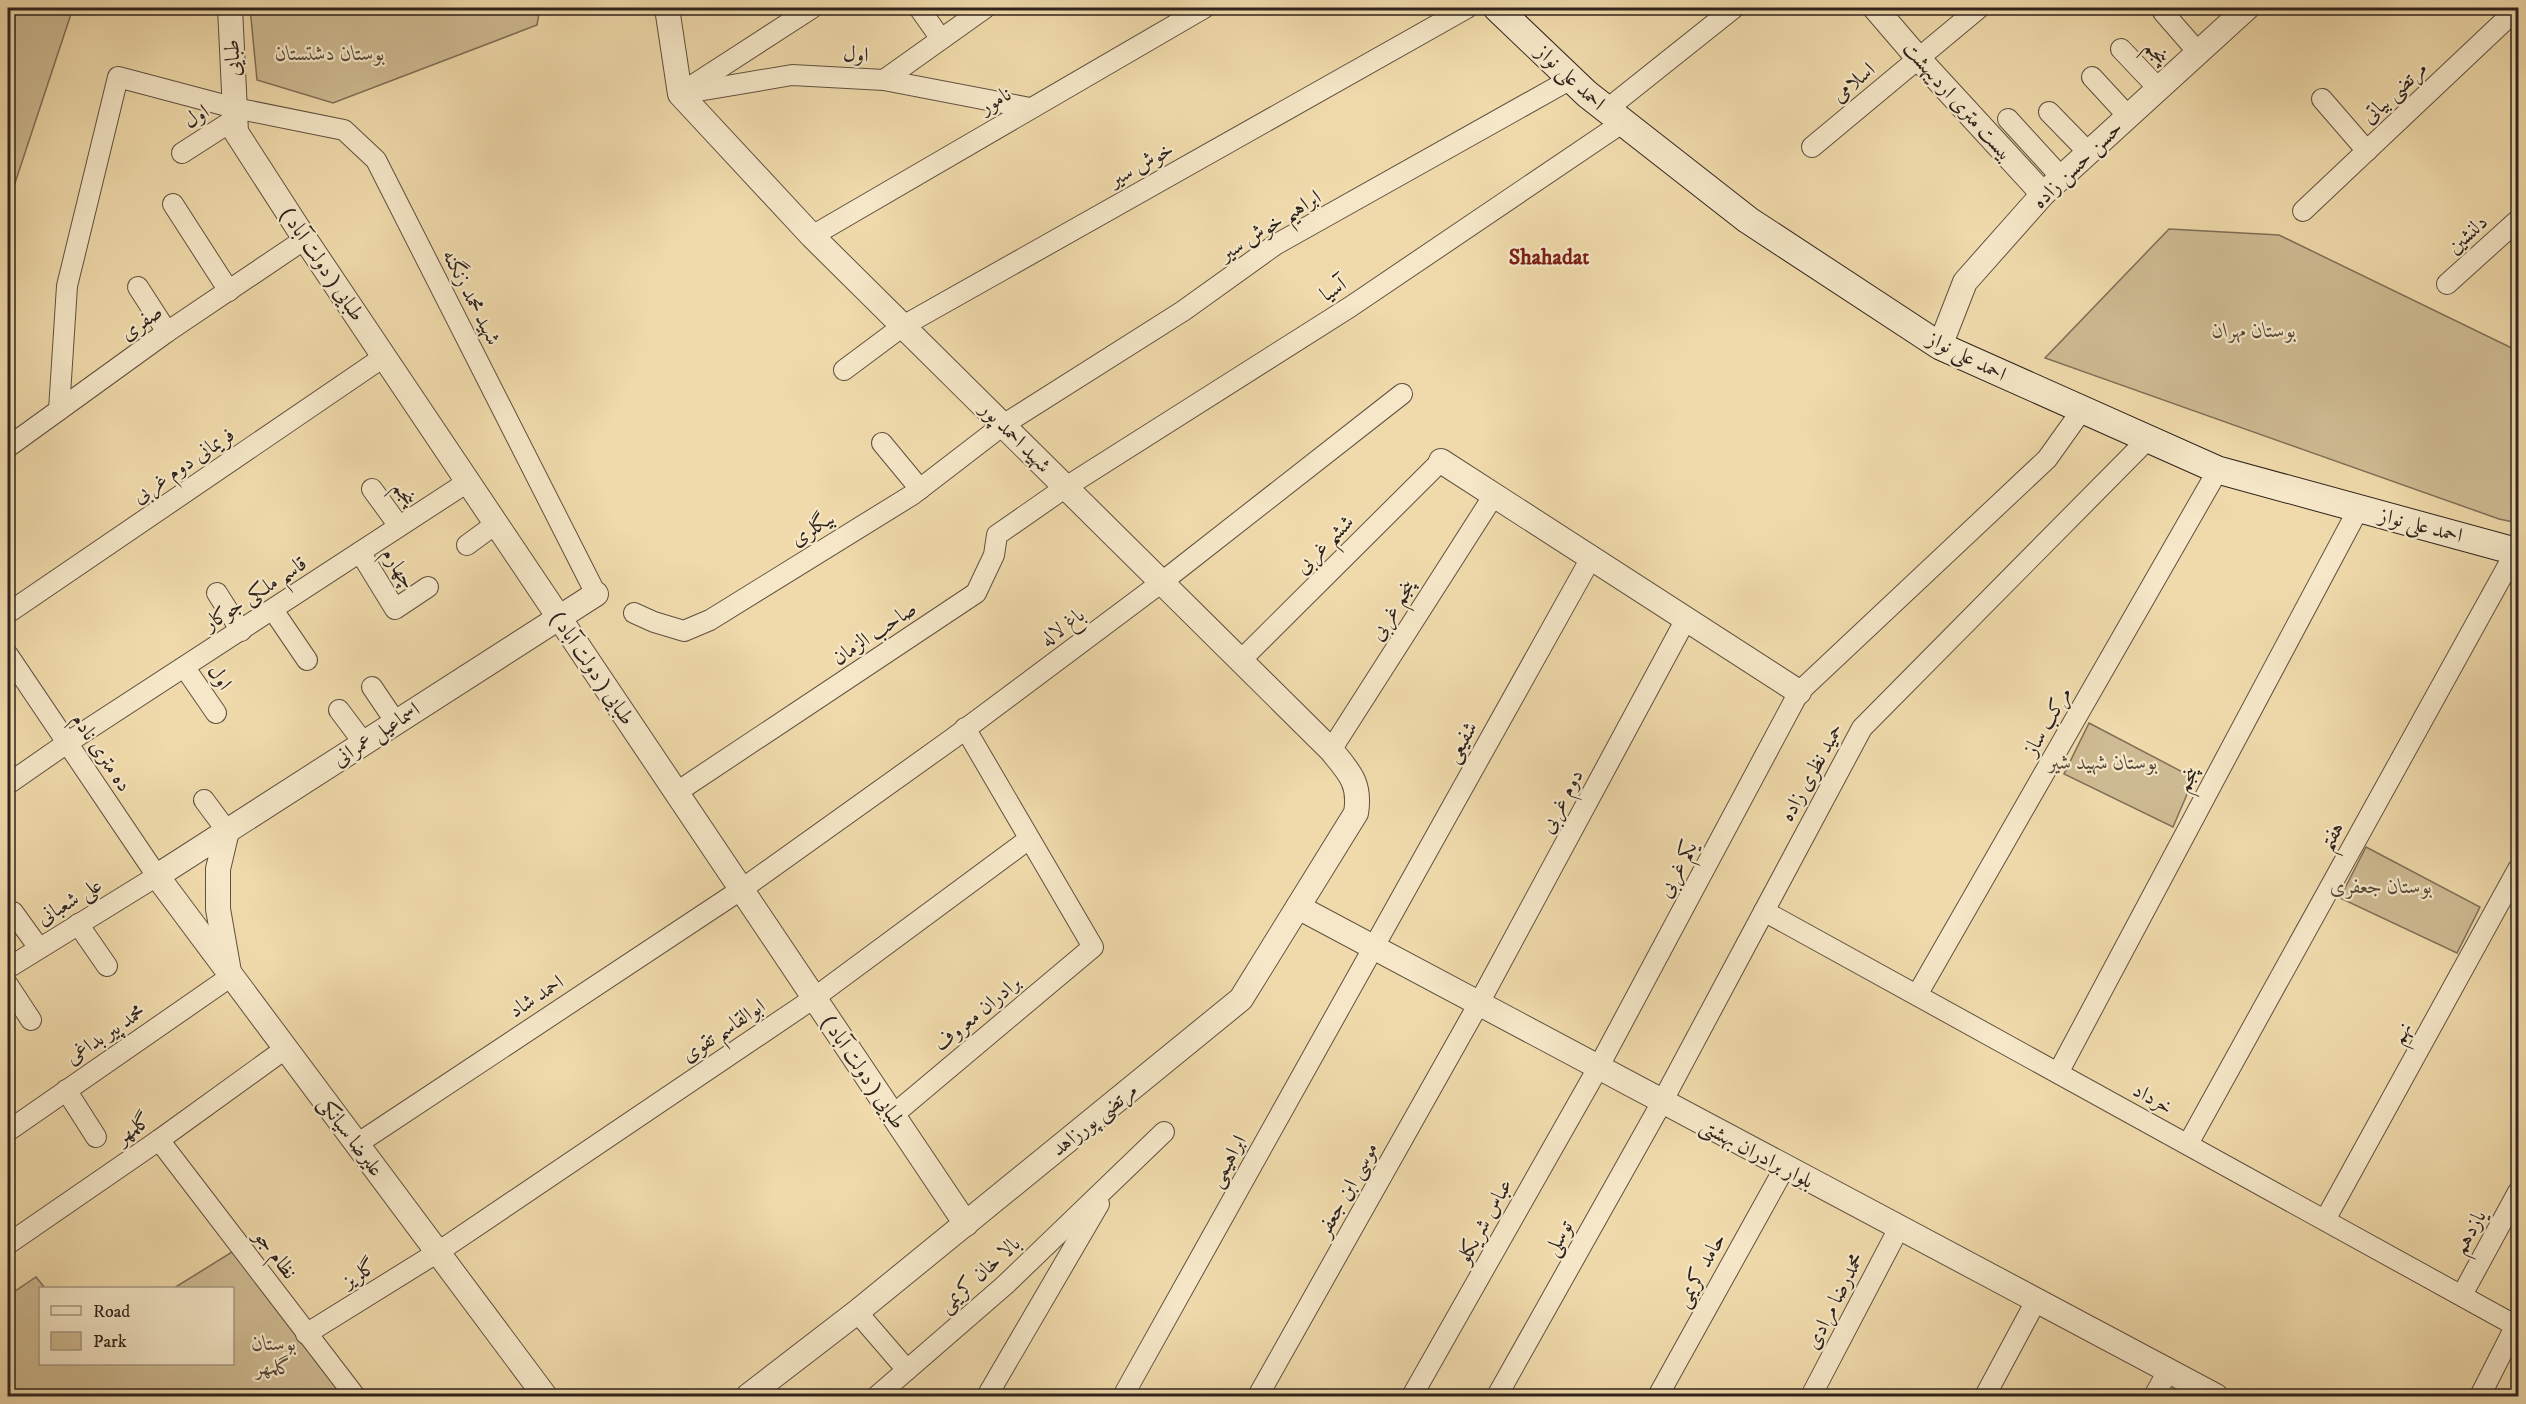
<svg xmlns="http://www.w3.org/2000/svg" width="2526" height="1404" viewBox="0 0 2526 1404" font-family="'IM FELL DW Pica',Amiri,serif">
<style>
.green{fill:#cfbb93;stroke:#7f6f58;stroke-width:1.5}
.lines{fill:none;stroke-linecap:round;stroke-linejoin:round}
.minor-casing{stroke:#5f5140;stroke-width:22}
.tertiary-casing{stroke:#5f5140;stroke-width:26}
.secondary-casing{stroke:#2f231c;stroke-width:29}
.minor{stroke:#f5e7c8;stroke-width:20}
.tertiary{stroke:#f5e7c8;stroke-width:24}
.secondary{stroke:#f5e7c8;stroke-width:27}
.labels{text-anchor:middle;stroke-width:4.5;stroke-linejoin:round;paint-order:stroke}
.street-label{font-size:21px;fill:#2f231c;stroke:#f5e7c8}
.park-label{font-size:21px;font-style:italic;fill:#57493a;stroke:#f5e7c8}
.neighbourhood-label{font-size:22px;font-weight:bold;fill:#7a1f14;stroke:#f5e7c8}
</style>
<rect width="100%" height="100%" fill="#f0daab"/>
<filter id="stains"><feTurbulence type="fractalNoise" baseFrequency=".00333" numOctaves="4"/><feColorMatrix values="0 0 0 0 .2 0 0 0 0 .09 0 0 0 0 .02 0 0 0 .5 -.17"/></filter>
<radialGradient id="worn" r=".72"><stop offset=".6" stop-color="#630" stop-opacity="0"/><stop offset="1" stop-color="#630" stop-opacity=".3"/></radialGradient>
<g class="green">
<path d="M8,8H73L8,204Z"/>
<path d="M250,8H540L537,25L333,103L257,80Z"/>
<path d="M2169,229L2279,235L2518,351V523L2499,519L2045,358Z"/>
<path d="M2089,723L2194,778L2173,827L2064,774Z"/>
<path d="M2366,847L2480,907L2457,953L2340,898Z"/>
<path d="M240,1247L359,1396H8V1296L36,1277L45,1288H40V1364H232V1288H174Z"/>
</g>
<g class="lines">
<g class="minor-casing">
<g id="minor">
<path d="M919,8L941,39"/>
<path d="M2163,12L2197,51"/>
<path d="M2121,49L2158,88"/>
<path d="M2092,77L2127,115"/>
<path d="M884,80L985,8"/>
<path d="M687,89L812,8"/>
<path d="M680,94L792,75L884,80L1030,108"/>
<path d="M2322,99L2367,151"/>
<path d="M1606,110L1734,8"/>
<path d="M2049,112L2088,152"/>
<path d="M2008,119L2061,177"/>
<path d="M1812,147L1979,8"/>
<path d="M182,153L235,119"/>
<path d="M173,204L229,291"/>
<path d="M2303,211L2518,8"/>
<path d="M812,236L1204,8"/>
<path d="M2447,284L2518,220"/>
<path d="M138,287L167,332"/>
<path d="M844,370L903,326L1467,8"/>
<path d="M59,410L67,286L118,77L235,108L344,130L376,160L596,594"/>
<path d="M882,443L920,489"/>
<path d="M8,447L167,332L305,239"/>
<path d="M372,489L399,526"/>
<path d="M467,545L497,523"/>
<path d="M360,552L395,609L428,587"/>
<path d="M217,593L241,631"/>
<path d="M273,610L307,660"/>
<path d="M8,613L385,356"/>
<path d="M634,613L654,622L684,631L710,620L912,495L1003,425L1183,311L1275,245L1571,79"/>
<path d="M8,655L157,876L8,968"/>
<path d="M1241,660L1441,461"/>
<path d="M185,668L216,713"/>
<path d="M372,687L395,721"/>
<path d="M339,710L363,742"/>
<path d="M1331,750L1494,495"/>
<path d="M8,784L67,743L469,481"/>
<path d="M677,792L976,593L994,555L997,535L1066,487L1350,307L1622,123"/>
<path d="M204,800L227,831"/>
<path d="M1764,911L2518,1327"/>
<path d="M13,912L39,948"/>
<path d="M78,924L107,966"/>
<path d="M8,985L31,1020"/>
<path d="M1917,995L2218,470"/>
<path d="M2058,1073L2359,508"/>
<path d="M66,1090L96,1137"/>
<path d="M893,1115L1093,947L965,728"/>
<path d="M8,1131L230,977"/>
<path d="M159,1140L355,1396"/>
<path d="M357,1144L742,889L952,739L1162,582L1402,394"/>
<path d="M2188,1144L2516,551"/>
<path d="M2325,1220L2518,869"/>
<path d="M8,1244L159,1140L285,1049"/>
<path d="M2462,1295L2518,1192"/>
<path d="M857,1312L907,1370"/>
<path d="M306,1334L438,1252L814,998L1029,839"/>
<path d="M877,1396L1005,1285L1164,1132"/>
<path d="M987,1396L1099,1204"/>
<path d="M1123,1396L1591,558"/>
<path d="M1258,1396L1478,1005L1686,619"/>
<path d="M1412,1396L1598,1068L1799,692L2047,459L2082,410"/>
<path d="M1497,1396L1662,1102L1862,728L2148,439"/>
<path d="M1658,1396L1785,1167"/>
<path d="M1811,1396L1899,1228"/>
<path d="M1985,1396L2036,1301"/>
<path d="M2154,1396L2168,1371"/>
<path d="M2480,1396L2516,1325"/>
</g>
</g>
<g class="tertiary-casing">
<g id="tertiary">
<path d="M230,8L236,132L305,239L966,1224"/>
<path d="M667,8L680,94L812,236L1331,750C1349,772 1361,783 1356,813L1241,999L857,1312L748,1396"/>
<path d="M1875,8L1918,58L2043,194"/>
<path d="M1940,346L1965,282L2043,194L2247,8"/>
<path d="M1441,461L1799,692"/>
<path d="M227,831L218,869V909L229,972"/>
<path d="M1298,907L2216,1396"/>
<path d="M545,1396L157,876L596,594"/>
</g>
</g>
<g class="secondary-casing">
<path id="secondary" d="M1497,8L1587,94L1748,220L1940,346L2218,470L2518,552"/>
</g>
<use href="#minor" class="minor"/>
<use href="#tertiary" class="tertiary"/>
<use href="#secondary" class="secondary"/>
</g>
<g class="labels">
<g class="street-label">
<text transform="translate(2157 52) rotate(47)" y="7">پنجم</text>
<text transform="translate(856 54) rotate(3)" y="7">اول</text>
<text transform="translate(232 58) rotate(-93)" y="7">طبایی</text>
<text transform="translate(1571 77) rotate(43)" y="7">احمد علی نواز</text>
<text transform="translate(1853 82) rotate(-40)" y="7">اسلامی</text>
<text transform="translate(2394 92) rotate(-43)" y="7">مرتضی بیاتی</text>
<text transform="translate(995 100) rotate(-30)" y="7">نامور</text>
<text transform="translate(1958 101) rotate(48)" y="7">بیست متری اردیبهشت</text>
<text transform="translate(196 116) rotate(-33)" y="7">اول</text>
<text transform="translate(1141 164) rotate(-29)" y="7">خوش سیر</text>
<text transform="translate(2077 164) rotate(-44)" y="7">حسن حسن زاده</text>
<text transform="translate(1270 225) rotate(-32)" y="7">ابراهیم خوش سیر</text>
<text transform="translate(2467 234) rotate(-42)" y="7">دلنشین</text>
<text transform="translate(323 264) rotate(56)" y="7">طبایی ( دولت آباد )</text>
<text transform="translate(1333 289) rotate(-33)" y="7">آسیا</text>
<text transform="translate(472 297) rotate(63)" y="7">شهید محمد زنگنه</text>
<text transform="translate(141 322) rotate(-35)" y="7">صفری</text>
<text transform="translate(1967 356) rotate(27)" y="7">احمد علی نواز</text>
<text transform="translate(1016 437) rotate(45)" y="7">شهید احمد پور</text>
<text transform="translate(183 465) rotate(-34)" y="7">فریمانی دوم غربی</text>
<text transform="translate(405 493) rotate(54)" y="7">پنجم</text>
<text transform="translate(2421 525) rotate(15)" y="7">احمد علی نواز</text>
<text transform="translate(812 528) rotate(-32)" y="7">بیگلری</text>
<text transform="translate(1324 544) rotate(-45)" y="7">ششم غربی</text>
<text transform="translate(399 568) rotate(57)" y="7">چهارم</text>
<text transform="translate(255 593) rotate(-33)" y="7">قاسم ملکی جوکار</text>
<text transform="translate(1392 610) rotate(-58)" y="7">پنجم غربی</text>
<text transform="translate(1062 627) rotate(-37)" y="7">باغ لاله</text>
<text transform="translate(874 633) rotate(-34)" y="7">صاحب الزمان</text>
<text transform="translate(593 668) rotate(56)" y="7">طبایی ( دولت آباد )</text>
<text transform="translate(220 677) rotate(55)" y="7">اول</text>
<text transform="translate(2047 721) rotate(-60)" y="7">مرکب ساز</text>
<text transform="translate(376 734) rotate(-33)" y="7">اسماعیل عمرانی</text>
<text transform="translate(1461 742) rotate(-61)" y="7">شفیعی</text>
<text transform="translate(102 752) rotate(56)" y="7">ده متری نادم</text>
<text transform="translate(1811 772) rotate(-61)" y="7">حمید نظری زاده</text>
<text transform="translate(2187 779) rotate(-62)" y="7">پنجم</text>
<text transform="translate(1561 801) rotate(-62)" y="7">دوم غربی</text>
<text transform="translate(2331 836) rotate(-61)" y="7">هفتم</text>
<text transform="translate(1677 869) rotate(-62)" y="7">یکم غربی</text>
<text transform="translate(69 901) rotate(-31)" y="7">علی شعبانی</text>
<text transform="translate(536 996) rotate(-33)" y="7">احمد شاد</text>
<text transform="translate(977 1013) rotate(-40)" y="7">برادران معروف</text>
<text transform="translate(723 1030) rotate(-34)" y="7">ابوالقاسم تقوی</text>
<text transform="translate(2401 1033) rotate(-61)" y="7">نهم</text>
<text transform="translate(105 1034) rotate(-34)" y="7">محمد پیر بداغی</text>
<text transform="translate(864 1072) rotate(56)" y="7">طبایی ( دولت آباد )</text>
<text transform="translate(2153 1098) rotate(29)" y="7">خرداد</text>
<text transform="translate(1094 1119) rotate(-39)" y="7">مرتضی پورزاهد</text>
<text transform="translate(133 1128) rotate(-35)" y="7">گلمهر</text>
<text transform="translate(351 1136) rotate(53)" y="7">علیرضا سیانکی</text>
<text transform="translate(1757 1153) rotate(28)" y="7">بلوار برادران بهشتی</text>
<text transform="translate(1227 1161) rotate(-61)" y="7">ابراهیمی</text>
<text transform="translate(1347 1189) rotate(-61)" y="7">موسی ابن جعفر</text>
<text transform="translate(1484 1221) rotate(-61)" y="7">عباس شریکلو</text>
<text transform="translate(2469 1232) rotate(-61)" y="7">یازدهم</text>
<text transform="translate(1558 1238) rotate(-61)" y="7">توسلی</text>
<text transform="translate(276 1254) rotate(53)" y="7">نظام جو</text>
<text transform="translate(1700 1270) rotate(-61)" y="7">حامد کریمی</text>
<text transform="translate(359 1273) rotate(-32)" y="7">گلریز</text>
<text transform="translate(979 1274) rotate(-42)" y="7">بالا خان کریمی</text>
<text transform="translate(1834 1301) rotate(-63)" y="7">محمدرضا مرادی</text>
</g>
<g class="park-label">
<text x="330" y="60">بوستان دشتستان</text>
<text x="2254" y="337">بوستان مهران</text>
<text x="2103" y="769">بوستان شهید شیر</text>
<text x="2381" y="893">بوستان جعفری</text>
<text x="274" y="1350">بوستان<tspan x="274" dy="24">گلمهر</tspan></text>
</g>
<g class="neighbourhood-label">
<text x="1549" y="264">Shahadat</text>
</g>
</g>
<rect width="2526" height="1404" fill="none" stroke="#f0daab" stroke-width="30"/>
<rect x="9" y="9" width="2508" height="1386" fill="none" stroke="#2f231c" stroke-width="3"/>
<rect x="15" y="15" width="2496" height="1374" fill="none" stroke="#2f231c" stroke-width="1.5"/>
<rect x="39" y="1287" width="195" height="78" fill="#f5e7c8" stroke="#a69983" stroke-width="1.5"/>
<rect x="51" y="1306" width="30" height="9" fill="#f5e7c8" stroke="#a69983" stroke-width="1.5"/>
<text x="93" y="1317" font-size="18" fill="#2f231c">Road</text>
<rect x="51" y="1332" width="30" height="18" fill="#cfbb93" stroke="#a69983" stroke-width="1.5"/>
<text x="93" y="1347" font-size="18" fill="#2f231c">Park</text>
<rect width="100%" height="100%" filter="url(#stains)"/>
<rect width="100%" height="100%" fill="url(#worn)"/>
</svg>
